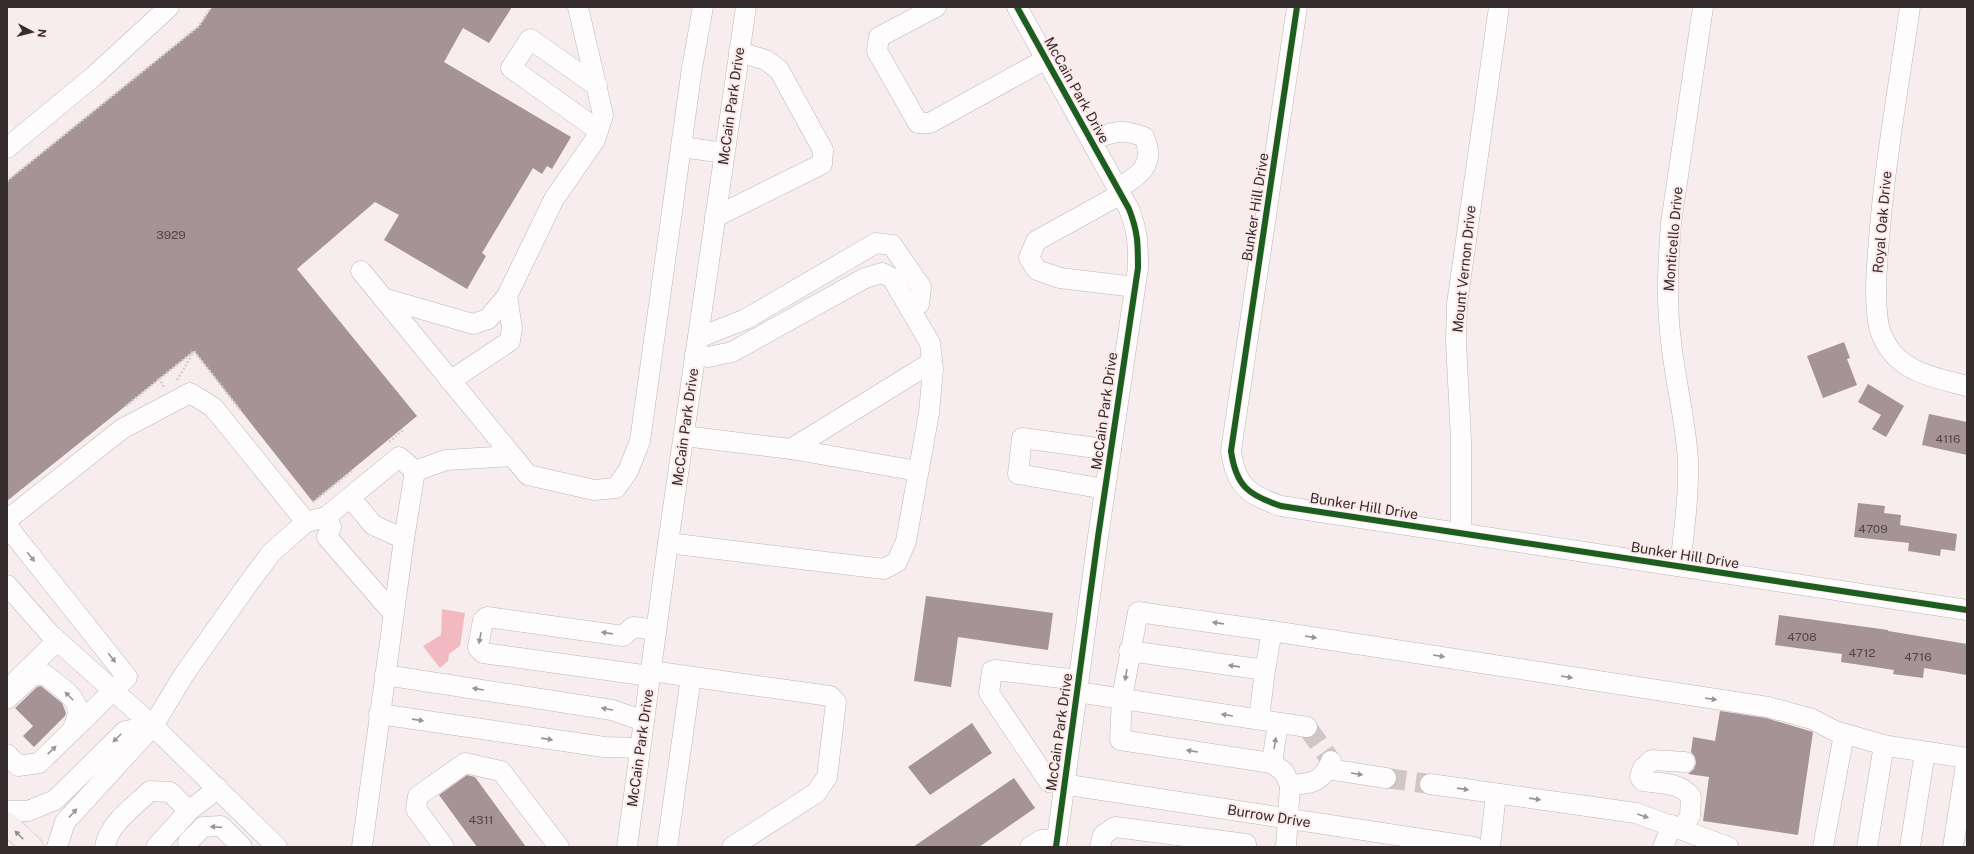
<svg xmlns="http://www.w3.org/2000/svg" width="1974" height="854" viewBox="0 0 1974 854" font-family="'Public Sans',sans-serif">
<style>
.water{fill:#f2bac0}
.building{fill:#a59396}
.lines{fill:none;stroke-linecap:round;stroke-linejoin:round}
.minor-tunnel{stroke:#d1c6c7;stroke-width:20;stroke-dasharray:20 10;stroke-linecap:butt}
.minor-casing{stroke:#beb5b6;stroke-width:21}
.major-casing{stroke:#c6b7b8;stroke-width:23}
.path{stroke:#d3cfcf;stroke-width:2.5;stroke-dasharray:2 2;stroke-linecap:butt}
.minor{stroke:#fefcfc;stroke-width:20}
.major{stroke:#f6eff0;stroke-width:22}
.cycleway-casing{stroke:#fce9ea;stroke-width:8}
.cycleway{stroke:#1b5e20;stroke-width:6}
.oneway{fill:#9a9494}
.oneway2{fill:#968e8e}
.labels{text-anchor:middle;stroke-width:4;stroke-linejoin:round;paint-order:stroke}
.number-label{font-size:12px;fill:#514647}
.street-label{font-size:14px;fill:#352c2d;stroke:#fce9ea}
</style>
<rect width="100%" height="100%" fill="#f8edee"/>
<path class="water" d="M442,609L465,613L460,646L449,654L448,661L440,668L423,646L441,635Z"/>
<g class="building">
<path d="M212,7H512L489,43L463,28L444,62L571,137L552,169L547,166L542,174L533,168L482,253L486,256L467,289L384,240L399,215L375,202L297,269L417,416L313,502L194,351L7,501V181L199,26Z"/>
<path d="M1844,342L1850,358L1847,359L1857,385L1823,398L1807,356Z"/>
<path d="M1868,384L1904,406L1886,437L1872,429L1881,415L1858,402Z"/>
<path d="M1929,414L1967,422V455L1922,445Z"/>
<path d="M1858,503L1885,506L1884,513L1901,515L1900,525L1957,534L1955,551L1941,549L1940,556L1908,551L1909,543L1854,537Z"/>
<path d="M926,596L1053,613L1048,650L958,637L951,687L914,681Z"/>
<path d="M1779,615L1888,630V631L1967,644V675L1924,668L1923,678L1893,674L1894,670L1841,662L1842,654L1775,645Z"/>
<path d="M41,686L62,703L66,713L65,716L34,747L23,736L33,726L15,708L37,687Z"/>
<path d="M1720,711L1766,718L1813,732L1798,835L1703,821L1709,777L1688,774L1694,769L1696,763L1695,757L1691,752L1693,737L1715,741Z"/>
<path d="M972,723L992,753L930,795L908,767Z"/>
<path d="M467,775L475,777L526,847H477L439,795Z"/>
<path d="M1014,778L1035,808L979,847H913Z"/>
</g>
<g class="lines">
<g class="minor-tunnel">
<path d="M1307,727L1331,761"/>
<path d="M1386,778L1430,784"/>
</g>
<g class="minor-casing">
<g id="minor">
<path d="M936,7L879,37L877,51L918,123H930L1046,59"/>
<path d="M1017,7L1129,209C1138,232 1138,244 1138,268L1098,537L1056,847"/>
<path d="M1297,7L1231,451C1236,486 1248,495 1281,506L1967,610"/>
<path d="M1910,7C1899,84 1885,161 1879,239C1877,266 1874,294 1878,321C1879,331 1885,343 1891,351C1908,374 1941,379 1967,386"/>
<path d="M597,86L530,39L511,68L598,130"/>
<path d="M1091,140C1114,132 1120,128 1144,137C1156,164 1140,176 1118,188"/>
<path d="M682,147L724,153"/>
<path d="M7,148L94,76L169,7"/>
<path d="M1121,194L1036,241L1029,258L1037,270L1060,278L1135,287"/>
<path d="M715,217L822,164L823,150L779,70L766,60L739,52"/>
<path d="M361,271L528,475L594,490L616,488L628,471L640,441L692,68L703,7"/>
<path d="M383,298L473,324L488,319L507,296"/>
<path d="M698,338L746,319L876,243L892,245L921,287L919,304L911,310"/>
<path d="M450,381L510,341L512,328L507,296L554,199L595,140L603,115L578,7"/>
<path d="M684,436L791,449L932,362"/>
<path d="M791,449L918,471"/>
<path d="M1105,489L1018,474L1022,438L1111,450"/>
<path d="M350,497L373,525L404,539"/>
<path d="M326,517L331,527L327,537L393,613"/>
<path d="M7,520L122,429L190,393L213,407L306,522L271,553L248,584L183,676L153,726L65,822L57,847"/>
<path d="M306,522L326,517L399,457L415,471"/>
<path d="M7,526L127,677L39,763L18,766L7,754"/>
<path d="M1461,533V440L1456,342L1457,304L1499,7"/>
<path d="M668,543L884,569L897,562L906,541L929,413L933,369L930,343L892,278L882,273L865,278L732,352L708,357L695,354"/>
<path d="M1680,566C1684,531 1689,496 1688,461C1686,421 1675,381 1671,341C1666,302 1668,263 1671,223L1703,7"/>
<path d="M7,585L51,635L153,726L277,847"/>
<path d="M1272,631L1768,707L1812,719L1835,731L1888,746L1967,758L1953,847"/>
<path d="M1129,651L1265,670L1259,719"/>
<path d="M1265,670L1272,631L1138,612L1122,698L1120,740L1272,763L1284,772L1290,785L1286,847"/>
<path d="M651,671L830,696L836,702L827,777L816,793L732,847"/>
<path d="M385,675L612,710L644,721"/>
<path d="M650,676L483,653L478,648L483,620L487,617L623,636L633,627L656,630"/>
<path d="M17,680L57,641"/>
<path d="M1078,680L995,670L992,671L989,693L1049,782L1474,847"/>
<path d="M1077,692L1307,727"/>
<path d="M7,699L32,676L44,674C56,684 78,696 78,713C77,719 74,726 72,731"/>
<path d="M379,714L604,747L640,748"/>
<path d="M1272,763L1278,723"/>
<path d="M1328,769L1386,778"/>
<path d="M1430,784L1636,813L1728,847"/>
<path d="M1290,785C1311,784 1323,782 1331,761"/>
<path d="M7,811H28L55,800L125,731L153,726"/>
<path d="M1682,829L1690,816L1691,797C1681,782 1660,784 1643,781L1640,777L1643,768L1652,760L1685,762"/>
<path d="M188,842L203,827L221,826L242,847"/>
<path d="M105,847C108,824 135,806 150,791L170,792L189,811"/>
<path d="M156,847L189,811L218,788"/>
<path d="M362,847L404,539L415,471L446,460L512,456"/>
<path d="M444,847L416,809L418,796L465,763L501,771L559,847"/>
<path d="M627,847L668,543L746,7"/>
<path d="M667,847L691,677"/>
<path d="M1030,847L1041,840L1057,839"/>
<path d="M1100,847L1103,835L1115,827L1246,844V847"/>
<path d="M1490,847L1496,794"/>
<path d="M1663,847L1672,825"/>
<path d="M1823,847L1844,734"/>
<path d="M1867,847L1884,745"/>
<path d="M1910,847L1925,752"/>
</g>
</g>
<g class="major-casing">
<path id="major" d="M7,823L32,847"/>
</g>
<g class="path">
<path d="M7,181L199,26L211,7"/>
<path d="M159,378L164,387"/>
<path d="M177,380L193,353"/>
<path d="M126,406L194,351L241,411"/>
<path d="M389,442L403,430"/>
<path d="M313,502L352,471"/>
</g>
<use href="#minor" class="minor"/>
<use href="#major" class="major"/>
<g class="cycleway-casing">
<g id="cycleway">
<path d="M1017,7L1129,209C1138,232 1138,244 1138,268L1098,537L1056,847"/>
<path d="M1297,7L1231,451C1236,486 1248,495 1281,506L1967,610"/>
</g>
</g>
<use href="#cycleway" class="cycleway"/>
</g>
<defs><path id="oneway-solid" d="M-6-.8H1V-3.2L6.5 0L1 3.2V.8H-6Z"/></defs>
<g class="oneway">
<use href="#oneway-solid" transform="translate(31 557) rotate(51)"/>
<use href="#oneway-solid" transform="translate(1218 623) rotate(-172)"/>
<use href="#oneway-solid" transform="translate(607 633) rotate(-172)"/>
<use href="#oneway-solid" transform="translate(1311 637) rotate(9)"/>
<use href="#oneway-solid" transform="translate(480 638) rotate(100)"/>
<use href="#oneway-solid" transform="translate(1439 656) rotate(9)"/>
<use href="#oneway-solid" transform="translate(112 658) rotate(51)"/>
<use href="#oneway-solid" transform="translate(1234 666) rotate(-172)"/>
<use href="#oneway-solid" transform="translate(1126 675) rotate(99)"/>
<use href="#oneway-solid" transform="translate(1567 677) rotate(9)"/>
<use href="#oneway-solid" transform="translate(478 689) rotate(-171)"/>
<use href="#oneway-solid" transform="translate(69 696) rotate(-135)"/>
<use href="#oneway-solid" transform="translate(1711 699) rotate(9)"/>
<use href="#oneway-solid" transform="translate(607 709) rotate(-170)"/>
<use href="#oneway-solid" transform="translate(1227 715) rotate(-171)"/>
<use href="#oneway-solid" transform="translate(418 720) rotate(8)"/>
<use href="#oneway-solid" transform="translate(117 738) rotate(135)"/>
<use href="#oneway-solid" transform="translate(547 739) rotate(8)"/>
<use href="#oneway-solid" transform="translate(1275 743) rotate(-81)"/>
<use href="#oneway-solid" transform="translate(52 750) rotate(-44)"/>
<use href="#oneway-solid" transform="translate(1192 751) rotate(-171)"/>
<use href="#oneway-solid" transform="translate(1357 774) rotate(9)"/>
<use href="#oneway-solid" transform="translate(1463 789) rotate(8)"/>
<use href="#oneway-solid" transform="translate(1535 799) rotate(8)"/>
<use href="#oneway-solid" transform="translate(73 813) rotate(-48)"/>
<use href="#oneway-solid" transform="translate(1643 816) rotate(19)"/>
<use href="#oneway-solid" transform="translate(216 827) rotate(-176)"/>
</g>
<use class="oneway2" href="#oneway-solid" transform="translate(19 835) rotate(-135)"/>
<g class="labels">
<g class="number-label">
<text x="171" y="239">3929</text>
<text x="1948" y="443">4116</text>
<text x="1873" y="533">4709</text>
<text x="1802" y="641">4708</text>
<text x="1862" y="657">4712</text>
<text x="1918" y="661">4716</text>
<text x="481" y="824">4311</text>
</g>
<g class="street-label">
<text transform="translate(1077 90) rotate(61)" y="5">McCain Park Drive</text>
<text transform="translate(731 106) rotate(-82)" y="5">McCain Park Drive</text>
<text transform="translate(1255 207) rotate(-81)" y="5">Bunker Hill Drive</text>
<text transform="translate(1882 222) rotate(-85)" y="5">Royal Oak Drive</text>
<text transform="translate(1673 239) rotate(-85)" y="5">Monticello Drive</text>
<text transform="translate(1464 269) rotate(-84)" y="5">Mount Vernon Drive</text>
<text transform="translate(1104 411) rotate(-82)" y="5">McCain Park Drive</text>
<text transform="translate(685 427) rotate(-82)" y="5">McCain Park Drive</text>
<text transform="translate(1364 506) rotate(9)" y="5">Bunker Hill Drive</text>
<text transform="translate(1685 555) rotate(9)" y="5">Bunker Hill Drive</text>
<text transform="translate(1059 732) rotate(-82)" y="5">McCain Park Drive</text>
<text transform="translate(640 748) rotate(-82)" y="5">McCain Park Drive</text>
<text transform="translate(1269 816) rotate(9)" y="5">Burrow Drive</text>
</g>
</g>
<rect width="1974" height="854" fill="none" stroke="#352c2d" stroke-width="16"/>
<g transform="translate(32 32) rotate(97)" stroke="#fce9ea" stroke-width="3" paint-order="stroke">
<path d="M0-3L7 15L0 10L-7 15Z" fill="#352c2d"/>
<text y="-6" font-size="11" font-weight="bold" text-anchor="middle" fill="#352c2d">N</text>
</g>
</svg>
